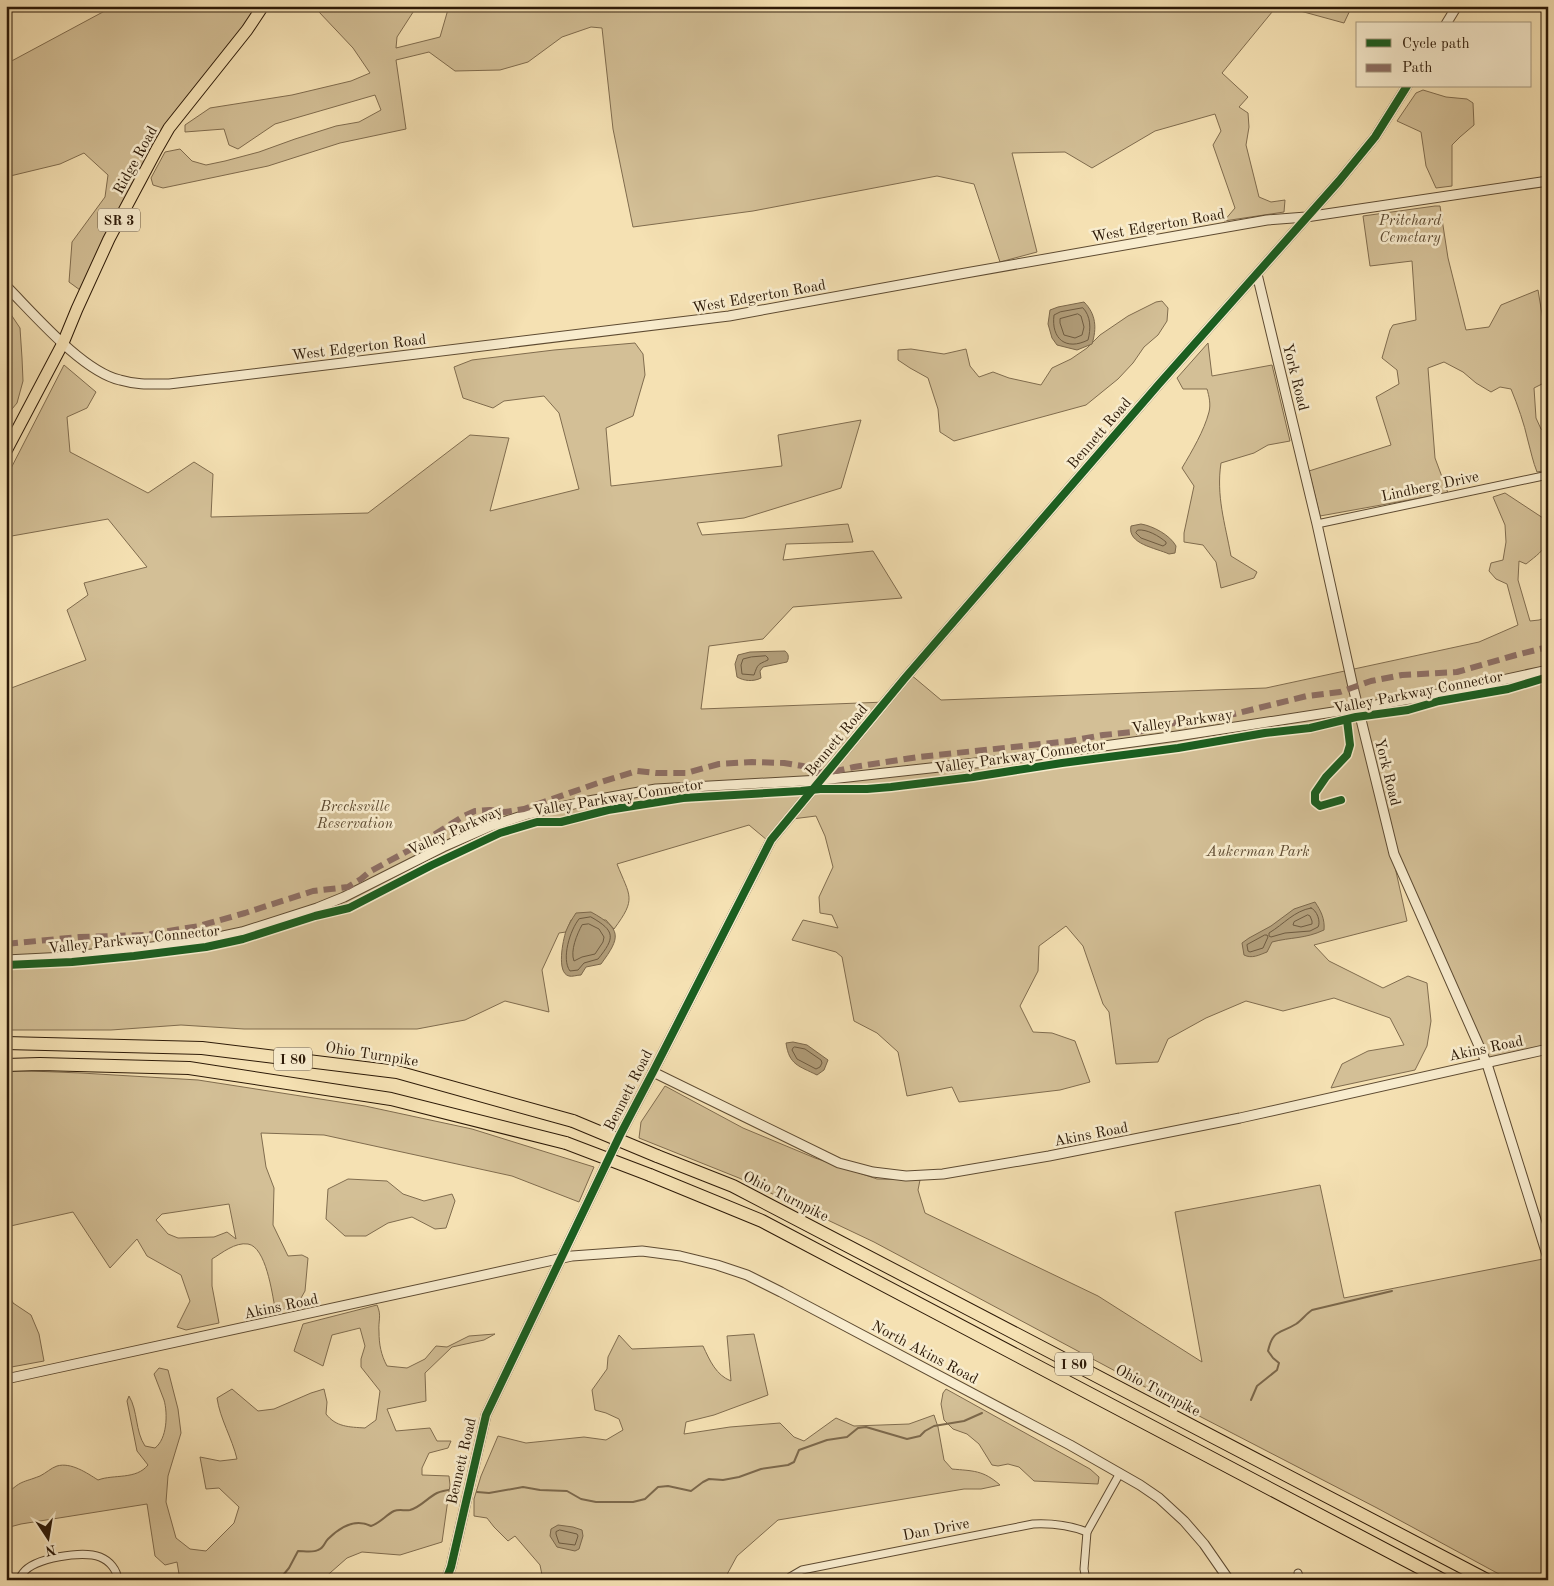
<svg xmlns="http://www.w3.org/2000/svg" width="1554" height="1586" viewBox="0 0 1554 1586" font-family="'Old Standard TT',serif">
<style>
.green{fill:#d3bf96;stroke:#806c4e;fill-rule:evenodd}
.water{fill:#b19d79;stroke:#7c684b}
.lines{fill:none;stroke-linecap:round;stroke-linejoin:round}
.shore{stroke:#6e5b40;stroke-width:1}
.stream{stroke:#7c684b;stroke-width:2}
.minor-casing{stroke:#5e4b32;stroke-width:9}
.tertiary-casing{stroke:#5e4b32;stroke-width:11}
.primary-casing{stroke:#2c1907;stroke-width:13}
.motorway-casing{stroke:#2c1907;stroke-width:14}
.minor{stroke:#f8ecce;stroke-width:7}
.tertiary{stroke:#f8ecce;stroke-width:9}
.primary{stroke:#f5e1b3;stroke-width:11}
.motorway{stroke:#f5e1b3;stroke-width:12}
.motorway-bridge-casing{stroke:#2c1907;stroke-width:14;stroke-linecap:butt}
.motorway-bridge{stroke:#f5e1b3;stroke-width:12}
.quiet{stroke:#8d6e63;stroke-width:6;stroke-dasharray:12 6;stroke-linecap:butt}
.cycleway-casing{stroke:#f8ecce;stroke-width:11}
.cycleway{stroke:#1b5e20;stroke-width:8}
.labels{text-anchor:middle;stroke-width:5;stroke-linejoin:round;paint-order:stroke}
.shield{fill:#f8ecce;stroke:#695843;stroke-width:1}
.shield-label{font-size:14px;font-weight:bold;fill:#2c1907}
.street-label{font-size:15px;fill:#2c1907;stroke:#f8ecce}
.park-label{font-size:15px;font-style:italic;fill:#5e4b32;stroke:#f8ecce}
</style>
<rect width="100%" height="100%" fill="#f5e1b3"/>
<filter id="stains"><feTurbulence type="fractalNoise" baseFrequency=".004" numOctaves="4"/><feColorMatrix values="0 0 0 0 .2 0 0 0 0 .09 0 0 0 0 .02 0 0 0 .5 -.17"/></filter>
<radialGradient id="worn" r=".72"><stop offset=".6" stop-color="#630" stop-opacity="0"/><stop offset="1" stop-color="#630" stop-opacity=".3"/></radialGradient>
<g class="green">
<path d="M114,6H257L222,56L165,126L80,290L69,282L72,242L105,197L108,175L84,153L60,164L6,177V64Z"/>
<path d="M319,6H417L397,37L396,48L440,37L449,6H1277L1222,73L1248,97L1239,107L1248,113L1249,127L1246,145L1259,197L1271,202L1285,200L1284,212L1224,221L1235,208L1213,145L1221,131L1215,114L1155,131L1092,168L1065,152L1012,153L1037,252L1000,262L974,184L937,176L753,211L633,227L613,129L602,28L591,27L562,37L528,62L500,70L455,71L429,52L396,60L406,129L340,143L268,166L163,188L153,185L151,178L165,152L180,149L192,161L206,165L225,161L259,152L295,139L336,126L359,122L381,110L375,95L275,124L238,149L229,145L224,129L185,132V125L210,108L292,95L351,81L370,73L353,48L319,12Z"/>
<path d="M1282,6H1352L1344,23Z"/>
<path d="M1423,90L1446,97L1467,99L1473,103L1474,125L1460,137L1452,145V186L1436,188L1426,166L1421,132L1397,121L1416,93Z"/>
<path d="M1435,206H1440L1448,258L1466,330L1489,327L1501,305L1538,290L1543,320L1548,326V381L1534,388L1536,418L1541,429L1548,434V470L1537,472C1533,462 1531,452 1528,441C1524,423 1518,406 1511,389L1500,387L1491,392L1476,383L1463,372L1444,362L1428,368L1435,458L1448,493L1320,516L1309,471L1391,445L1376,397L1399,384L1397,370L1382,358L1390,330L1393,325L1416,320L1412,261L1370,266L1363,216Z"/>
<path d="M1162,301L1168,308L1167,321L1158,335L1144,347L1133,363L1118,379L1086,405L954,441L940,432L938,409L928,378L910,368L898,360V350L911,349L944,354L966,349L970,366L979,377L993,372L1009,378L1041,385L1052,368L1071,359L1087,348L1100,335L1128,316L1156,302Z"/>
<path d="M6,307L20,328L22,358L23,381L17,403L12,409L6,405Z"/>
<path d="M635,343L643,354L645,375L633,416L606,428L611,486L782,466L778,435L861,420L841,488L744,518L697,523L702,535L848,524L853,542L786,544L783,560L873,551L902,598L793,607L763,639L709,646L701,709L886,702L910,674L941,700L1266,688L1479,642L1518,625L1507,584L1496,579L1489,571L1491,563L1503,560L1506,542L1505,525L1493,497L1505,493L1543,518C1549,546 1549,546 1526,564L1519,561L1518,580L1530,621L1539,620L1548,617V1051L1488,1064L1393,858L1407,921L1314,945L1329,961L1383,988L1408,976L1427,983L1431,1021L1427,1046L1415,1070L1331,1088L1342,1064L1368,1051L1404,1045L1390,1018L1334,998L1283,1011L1246,1001L1206,1018L1168,1039L1158,1062L1116,1064L1109,1012L1103,1004L1083,946L1066,926L1039,946L1038,971L1020,1006L1033,1032L1052,1033L1075,1041L1090,1082L1060,1090L959,1102L952,1087L907,1096L898,1052L877,1033L854,1021L842,957L836,952L792,940L803,920L838,928L832,915L820,913L819,897L833,867L825,836L816,816L784,820L767,840L749,825L617,864C630,897 637,898 614,929L606,920H571L566,932L559,933L542,970L549,1012L505,1001L465,1020L417,1029H244L181,1025L111,1030H6V690L86,660L67,610L88,595L84,583L147,567L108,519L6,537V478L64,365L96,392L87,408L67,417L70,452L148,493L194,462L213,474L211,517L368,513L470,435L509,438L490,511L579,489L559,413L544,396L504,401L493,408L463,398L454,367L472,360L554,350Z"/>
<path d="M1208,343L1212,376L1272,365L1290,441L1268,445L1254,453L1221,463C1216,496 1225,523 1231,556L1257,572L1254,578L1221,588L1216,562L1203,545L1184,542V533L1194,486L1182,468C1192,451 1204,431 1209,412C1211,404 1209,396 1207,389H1183L1177,378Z"/>
<path d="M6,1070L81,1073L198,1080L365,1106L472,1129L594,1167L579,1202L512,1176L324,1135L261,1133L266,1167L274,1188L273,1225L288,1256L302,1255L308,1258L305,1291L297,1305L284,1309L275,1308C272,1293 266,1247 248,1244C235,1242 222,1253 212,1259V1286L219,1323L186,1330L177,1327L190,1301L181,1275L147,1256L137,1239L110,1268L73,1212L6,1227ZM229,1204L236,1239L227,1232L214,1237L178,1238L168,1234L156,1220L162,1214Z"/>
<path d="M665,1086L743,1128L815,1158L877,1179L920,1180L918,1190L925,1213L1098,1296L1202,1362L1175,1212L1320,1185L1344,1298L1543,1259L1548,1275V1580H1510L1377,1508L1203,1418L874,1242L739,1178L639,1138L641,1122Z"/>
<path d="M348,1179L387,1181L403,1194L424,1201L452,1194L455,1201L446,1228L435,1229L412,1217L388,1223L366,1236H345L326,1219L328,1189Z"/>
<path d="M6,1288L13,1303L31,1315L39,1334L44,1361L6,1368V1330L8,1323L6,1321Z"/>
<path d="M377,1305C382,1316 378,1320 379,1332C379,1344 381,1355 387,1366L407,1368L425,1359L436,1346L447,1347L469,1336L495,1334L484,1340L452,1347L425,1373L426,1401L387,1409L396,1431L430,1428L437,1441H451L448,1448L429,1453L422,1468V1475L449,1476L450,1485L442,1542L400,1555L362,1552L347,1558L322,1580H180L177,1562L165,1565L155,1556L147,1504L21,1524L6,1528V1495C21,1480 22,1483 40,1476C46,1473 51,1468 57,1466C71,1462 87,1473 98,1480C114,1474 136,1480 148,1465L137,1451L127,1401L129,1396C138,1411 135,1431 145,1446L155,1448C167,1439 168,1414 164,1400C161,1391 157,1383 154,1374L159,1368L168,1370L178,1409L181,1433L168,1476L166,1502L176,1538L190,1549L206,1551L234,1523L239,1507L219,1488L206,1489L200,1457L220,1461L237,1459C232,1438 220,1419 217,1398L232,1389L258,1411L274,1409L311,1393L324,1389L327,1402L326,1414C336,1427 349,1427 365,1428L376,1420L380,1391L361,1367V1359L365,1346L360,1328L332,1335L323,1366L294,1351L303,1324Z"/>
<path d="M754,1334L768,1395L714,1415L686,1422L684,1434L730,1427L780,1423L794,1437L804,1441L836,1418L854,1426L909,1424L934,1415L938,1427L944,1460L952,1469C973,1471 983,1470 1000,1485L981,1489H964L778,1520L737,1556L724,1580H543L540,1565L515,1536L508,1541L494,1527L487,1518L474,1516V1499L481,1476L498,1436L526,1443L584,1437L606,1440L623,1430L619,1419L606,1413L595,1410L592,1390L607,1369L608,1357L619,1335L632,1349L703,1346C710,1361 716,1375 731,1381L727,1336Z"/>
<path d="M946,1389L1090,1469L1099,1477L1098,1484L1034,1481L1019,1467L1008,1464L998,1466L992,1465L979,1444L967,1434L953,1429L944,1420L941,1404L943,1393Z"/>
</g>
<g class="water">
<path d="M1084,302C1096,314 1097,328 1092,344L1077,350L1057,345L1052,338L1048,324L1050,310L1058,307Z"/>
<path d="M1141,524C1153,526 1170,535 1176,546L1175,553L1169,554C1156,548 1127,544 1131,526Z"/>
<path d="M785,651C789,654 789,658 787,662L763,667L760,671L761,678C753,682 744,681 737,677L735,664L738,655L750,652Z"/>
<path d="M1315,902C1321,911 1325,919 1324,930C1305,939 1291,937 1272,942L1267,952C1259,955 1252,959 1244,955L1242,943L1249,938L1271,926L1294,909Z"/>
<path d="M591,912C622,929 621,937 601,964L586,967L581,975C577,975 572,977 569,976C556,973 563,940 566,931C569,924 572,919 576,913Z"/>
<path d="M793,1042L807,1045L828,1060L824,1070L817,1075C799,1066 789,1065 786,1043Z"/>
<path d="M558,1525L573,1527L582,1530L583,1536L579,1549L575,1551L557,1547L550,1536L551,1529Z"/>
</g>
<g class="lines">
<g class="shore">
<path d="M1083,308C1091,316 1091,329 1088,340C1066,351 1051,339 1054,315L1060,312Z"/>
<path d="M1078,314L1081,316L1084,327L1082,335L1075,338L1064,335L1060,323V319Z"/>
<path d="M1138,530C1147,529 1159,536 1166,542V544L1163,546L1141,538L1136,533Z"/>
<path d="M766,656L768,658V660C757,665 758,664 754,675L742,674L741,665L743,659L751,657Z"/>
<path d="M1311,908C1317,910 1321,922 1318,927L1310,931L1285,933L1271,937L1269,936V933C1284,924 1294,911 1311,908Z"/>
<path d="M1308,915L1310,916L1312,921V924L1301,927L1293,925L1294,922Z"/>
<path d="M591,917C616,931 615,938 598,959L584,963L578,970L570,971C561,959 570,930 579,919Z"/>
<path d="M589,924L599,929L604,937L603,942L595,954L582,957L574,961C570,951 577,934 582,925Z"/>
<path d="M1265,935H1267L1268,937L1263,948L1250,952L1248,951L1247,945Z"/>
<path d="M795,1047L805,1049L821,1060L822,1063L820,1067L816,1069L797,1059L792,1050L793,1048Z"/>
<path d="M560,1530L577,1534L578,1536L575,1545L559,1543L556,1534V1532Z"/>
</g>
<g class="stream">
<path d="M1251,1400L1257,1386L1277,1370L1279,1363L1273,1358L1268,1351C1273,1329 1280,1334 1296,1324C1302,1320 1306,1314 1312,1310L1392,1291"/>
<path d="M477,1492L489,1493L523,1487L540,1490L567,1491L581,1499L596,1502H633L645,1499L658,1487L668,1486L691,1491L703,1482L709,1479L723,1480L739,1477L761,1469L788,1465L794,1462L799,1450L827,1440L847,1437L858,1428L866,1427L907,1439L920,1436L925,1431L934,1426L964,1421L982,1413"/>
<path d="M279,1580L289,1568L298,1551C304,1551 313,1553 318,1550C324,1548 324,1543 328,1539C340,1527 355,1518 371,1526C380,1523 386,1515 394,1511C399,1509 405,1511 410,1510C421,1507 427,1498 437,1493C444,1490 449,1490 456,1489"/>
</g>
<g class="minor-casing">
<g id="minor">
<path d="M1317,524L1548,475"/>
<path d="M1298,1573L1300,1580"/>
<path d="M20,1580C21,1577 21,1575 23,1573C34,1558 83,1550 100,1557C110,1561 117,1570 118,1580"/>
<path d="M790,1580V1577L802,1570L1033,1524C1053,1523 1069,1525 1087,1532"/>
<path d="M1086,1580L1084,1569L1087,1532L1120,1473"/>
</g>
</g>
<g class="tertiary-casing">
<g id="tertiary">
<path d="M1446,24L1457,6"/>
<path d="M1257,274L1317,524L1353,687L1394,854L1487,1064L1548,1258"/>
<path d="M6,286C34,314 82,371 120,380C137,385 152,384 169,384L729,316L960,274L1267,220L1306,217L1548,181"/>
<path d="M6,960L66,957L195,942L242,932L317,908L344,897L443,847L491,826L528,814L583,802L656,789L821,780L994,761L1177,736L1359,708L1438,694L1548,670"/>
<path d="M653,1072L839,1163L873,1172L906,1176L943,1174L1049,1156L1240,1118L1548,1049"/>
<path d="M6,1379L572,1256L642,1251L680,1256L717,1265L747,1275L781,1292L1070,1445L1140,1485L1159,1498L1184,1521L1204,1544L1229,1580"/>
<path d="M446,1580L451,1567L486,1415L620,1135L653,1072L771,840L905,678L1159,384L1339,181L1375,137L1407,86"/>
</g>
</g>
<g class="primary-casing">
<path id="primary" d="M6,451L63,343L77,309L109,239L157,149L169,128L247,30L263,6"/>
</g>
<g class="motorway-casing">
<g id="motorway">
<path d="M6,1043L202,1048L397,1072L573,1121"/>
<path d="M6,1065L40,1064L189,1068L391,1099L566,1143"/>
<path d="M657,1156L733,1186L1487,1580"/>
<path d="M650,1175L762,1221L1443,1580"/>
</g>
</g>
<use href="#minor" class="minor"/>
<use href="#tertiary" class="tertiary"/>
<use href="#primary" class="primary"/>
<use href="#motorway" class="motorway"/>
<g class="motorway-bridge-casing">
<g id="motorway-bridge">
<path d="M573,1121L657,1156"/>
<path d="M566,1143L650,1175"/>
</g>
</g>
<use href="#motorway-bridge" class="motorway-bridge"/>
<path class="quiet" d="M6,944L79,937L145,935L199,926L245,913L313,891L348,887L361,879L369,872L415,847L462,817L475,811L490,810L505,812L524,809L598,783L637,771L656,773H686L719,764L752,762L784,763L803,766L817,771L826,773L854,767L918,757L1070,741L1103,735L1143,731L1182,721L1234,714L1307,696L1340,692L1371,681L1402,675L1457,672L1516,655L1548,647"/>
<g class="cycleway-casing">
<g id="cycleway">
<path d="M1341,800L1320,806L1315,802V793L1326,777L1347,755L1350,745L1347,720"/>
<path d="M6,965L72,962L134,956L206,947L243,939L315,916L349,908L432,865L500,833L537,822H561L608,810L683,798L801,791L820,789H867L891,787L973,777L1062,763L1178,748L1265,733L1310,728L1356,717L1408,710L1439,701L1508,689L1548,677"/>
<path d="M446,1580L451,1567L486,1415L620,1135L653,1072L771,840L905,678L1159,384L1339,181L1375,137L1407,86"/>
</g>
</g>
<use href="#cycleway" class="cycleway"/>
</g>
<g class="labels">
<g class="shield">
<rect x="98" y="208.5" width="42" height="23" rx="4"/>
<rect x="274" y="1047.5" width="38" height="23" rx="4"/>
<rect x="1055" y="1352.5" width="38" height="23" rx="4"/>
</g>
<g class="shield-label">
<text x="119" y="225">SR 3</text>
<text x="293" y="1064">I 80</text>
<text x="1074" y="1369">I 80</text>
</g>
<g class="street-label">
<text transform="translate(135 160) rotate(-61)" y="5">Ridge Road</text>
<text transform="translate(1158 225) rotate(-10)" y="5">West Edgerton Road</text>
<text transform="translate(759 296) rotate(-10)" y="5">West Edgerton Road</text>
<text transform="translate(359 347) rotate(-7)" y="5">West Edgerton Road</text>
<text transform="translate(1296 377) rotate(76)" y="5">York Road</text>
<text transform="translate(1099 433) rotate(-49)" y="5">Bennett Road</text>
<text transform="translate(1430 486) rotate(-12)" y="5">Lindberg Drive</text>
<text transform="translate(1418 692) rotate(-11)" y="5">Valley Parkway Connector</text>
<text transform="translate(1182 721) rotate(-8)" y="5">Valley Parkway</text>
<text transform="translate(836 740) rotate(-50)" y="5">Bennett Road</text>
<text transform="translate(1020 756) rotate(-8)" y="5">Valley Parkway Connector</text>
<text transform="translate(1388 772) rotate(76)" y="5">York Road</text>
<text transform="translate(618 797) rotate(-9)" y="5">Valley Parkway Connector</text>
<text transform="translate(455 830) rotate(-24)" y="5">Valley Parkway</text>
<text transform="translate(134 939) rotate(-6)" y="5">Valley Parkway Connector</text>
<text transform="translate(1486 1048) rotate(-12)" y="5">Akins Road</text>
<text transform="translate(372 1054) rotate(9)" y="5">Ohio Turnpike</text>
<text transform="translate(628 1090) rotate(-63)" y="5">Bennett Road</text>
<text transform="translate(1091 1134) rotate(-11)" y="5">Akins Road</text>
<text transform="translate(786 1196) rotate(27)" y="5">Ohio Turnpike</text>
<text transform="translate(281 1306) rotate(-12)" y="5">Akins Road</text>
<text transform="translate(925 1352) rotate(28)" y="5">North Akins Road</text>
<text transform="translate(1158 1390) rotate(28)" y="5">Ohio Turnpike</text>
<text transform="translate(461 1461) rotate(-77)" y="5">Bennett Road</text>
<text transform="translate(936 1529) rotate(-11)" y="5">Dan Drive</text>
</g>
<g class="park-label">
<text x="1410" y="225">Pritchard<tspan x="1410" dy="17">Cemetary</tspan></text>
<text x="355" y="811">Brecksville<tspan x="355" dy="17">Reservation</tspan></text>
<text x="1258" y="856">Aukerman Park</text>
</g>
</g>
<rect width="1554" height="1586" fill="none" stroke="#f5e1b3" stroke-width="25"/>
<rect x="8" y="8" width="1539" height="1571" fill="none" stroke="#2c1907" stroke-width="2.5"/>
<rect x="12" y="12" width="1529" height="1561" fill="none" stroke="#2c1907"/>
<rect x="1356" y="22" width="175" height="65" fill="#f8ecce" stroke="#a6987e"/>
<rect x="1366" y="39" width="25" height="8" fill="#1b5e20" stroke="#a6987e"/>
<text x="1402" y="48" font-size="15" fill="#2c1907">Cycle path</text>
<rect x="1366" y="64" width="25" height="8" fill="#8d6e63" stroke="#a6987e"/>
<text x="1402" y="72" font-size="15" fill="#2c1907">Path</text>
<g transform="translate(48 1538) rotate(168)" stroke="#f8ecce" stroke-width="4" paint-order="stroke">
<path d="M0-4L9 19L0 12L-9 19Z" fill="#2c1907"/>
<text y="-8" font-size="14" font-weight="bold" text-anchor="middle" fill="#2c1907">N</text>
</g>
<rect width="100%" height="100%" filter="url(#stains)"/>
<rect width="100%" height="100%" fill="url(#worn)"/>
</svg>
